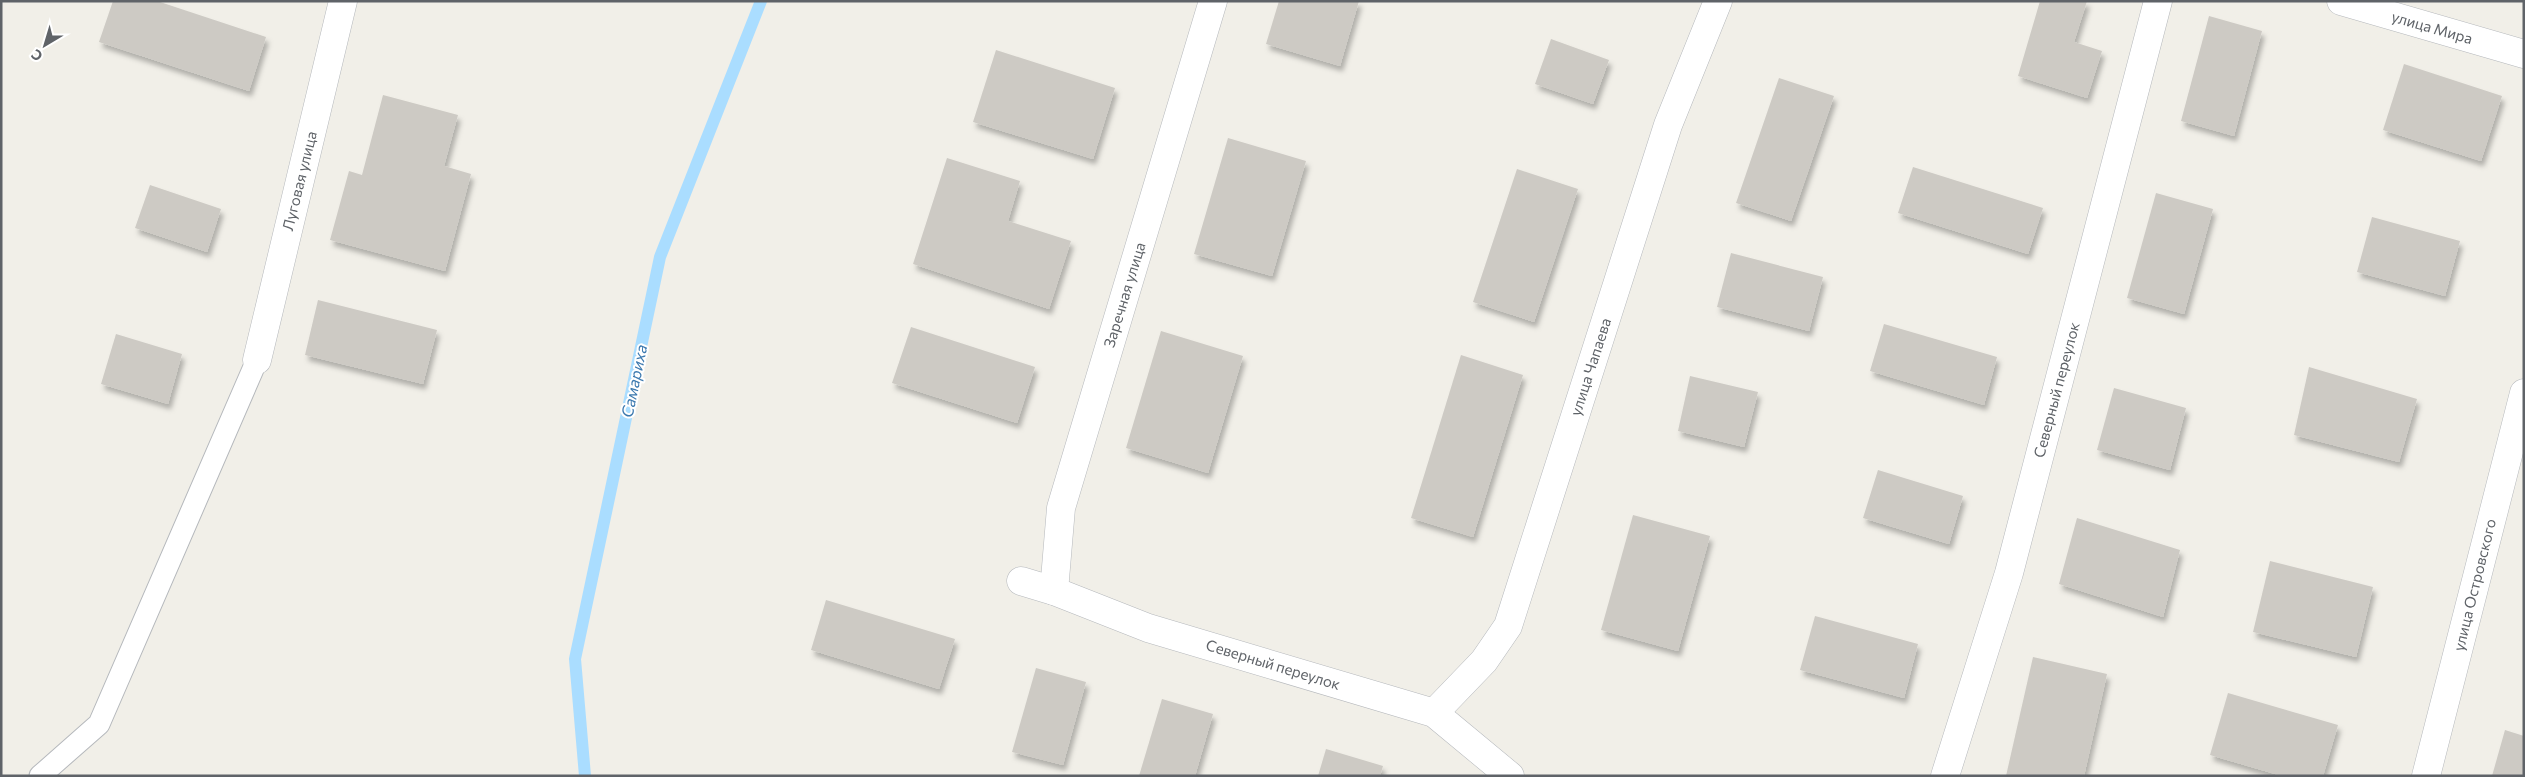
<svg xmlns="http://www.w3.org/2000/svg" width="2525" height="777" viewBox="0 0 2525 777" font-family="Commissioner,sans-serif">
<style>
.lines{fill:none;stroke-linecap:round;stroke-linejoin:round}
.stream{stroke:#adf;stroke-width:12}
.building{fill:#cdcac4;filter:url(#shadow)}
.lane-casing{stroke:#b5b8bc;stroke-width:23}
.street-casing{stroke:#b5b8bc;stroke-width:29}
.lane{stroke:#fff;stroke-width:21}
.street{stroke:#fff;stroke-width:28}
.labels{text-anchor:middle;stroke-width:4;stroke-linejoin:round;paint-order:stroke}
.street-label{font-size:15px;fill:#5f6368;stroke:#fff}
.water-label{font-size:16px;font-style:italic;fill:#3c79af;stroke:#fff}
</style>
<defs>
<filter id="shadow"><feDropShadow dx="3" dy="5.5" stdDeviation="2.5" flood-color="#0004"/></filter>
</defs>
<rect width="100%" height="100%" fill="#f1efe8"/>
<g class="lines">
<path class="stream" d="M585,776L575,659L660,257L761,1"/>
</g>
<g class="building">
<path d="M113,1H157L266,37L249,91L99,42Z"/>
<path d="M1279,1H1359L1340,66L1266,44Z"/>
<path d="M2040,1H2087L2074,42L2102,51L2087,98L2018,76Z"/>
<path d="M2209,16L2262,31L2234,136L2181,121Z"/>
<path d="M1551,39L1609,60L1593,104L1535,84Z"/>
<path d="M996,50L1115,88L1093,159L973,122Z"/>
<path d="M2404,64L2502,96L2481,161L2383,130Z"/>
<path d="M1779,78L1834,96L1791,221L1736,203Z"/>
<path d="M383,95L458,115L444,166L471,174L445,271L330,240L349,171L362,175Z"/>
<path d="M1228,138L1306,161L1272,276L1194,254Z"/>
<path d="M947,158L1020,181L1008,221L1071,241L1049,309L913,264Z"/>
<path d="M1913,167L2043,208L2028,254L1898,213Z"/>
<path d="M1517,169L1578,189L1534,322L1473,302Z"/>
<path d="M150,185L221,209L207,252L135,228Z"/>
<path d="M2156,193L2213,209L2184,314L2127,298Z"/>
<path d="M2372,217L2460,241L2445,296L2357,272Z"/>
<path d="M1731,253L1823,277L1809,331L1717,307Z"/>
<path d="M318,300L437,330L423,384L305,355Z"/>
<path d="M1884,324L1997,357L1984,405L1870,371Z"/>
<path d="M911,327L1035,367L1017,423L892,383Z"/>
<path d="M1161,331L1243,356L1208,473L1126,448Z"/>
<path d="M116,334L182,354L168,404L101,384Z"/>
<path d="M1461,355L1523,375L1473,537L1411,518Z"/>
<path d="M2309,367L2417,399L2399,462L2294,435Z"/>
<path d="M1690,376L1758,392L1744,447L1678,431Z"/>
<path d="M2114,388L2186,408L2170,470L2097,450Z"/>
<path d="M1878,470L1963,496L1949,544L1863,518Z"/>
<path d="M1633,515L1710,536L1678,651L1601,630Z"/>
<path d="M2077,518L2180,550L2163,617L2059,584Z"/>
<path d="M2270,561L2373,587L2356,657L2253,632Z"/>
<path d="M826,600L955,639L939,689L811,650Z"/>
<path d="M1815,616L1918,644L1904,698L1800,670Z"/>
<path d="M2033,657L2107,674L2084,776H2006Z"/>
<path d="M1036,668L1086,682L1063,765L1012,752Z"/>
<path d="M2228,693L2338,725L2323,776H2282L2210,755Z"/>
<path d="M1162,699L1213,714L1195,776H1139Z"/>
<path d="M2505,730L2524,736V776H2492Z"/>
<path d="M1326,749L1383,766L1380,776H1318Z"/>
</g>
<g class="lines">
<g class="lane-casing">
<path id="lane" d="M40,776L99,724L257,360"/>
</g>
<g class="street-casing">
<g id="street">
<path d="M2341,1L2524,54"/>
<path d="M257,360L343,1"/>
<path d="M1021,581L1054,591L1148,628L1434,713L1510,776"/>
<path d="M1054,591L1061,508L1213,1"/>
<path d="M1434,713L1484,661L1508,626L1668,125L1718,1"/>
<path d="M1945,776L2009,573L2158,1"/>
<path d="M2426,776L2524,393"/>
</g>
</g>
<use href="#lane" class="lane"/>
<use href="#street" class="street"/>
</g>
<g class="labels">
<g class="street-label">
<text transform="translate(2432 28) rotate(16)" y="5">улица Мира</text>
<text transform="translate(300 181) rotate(-76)" y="5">Луговая улица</text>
<text transform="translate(1125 295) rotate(-73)" y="5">Заречная улица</text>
<text transform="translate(1591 367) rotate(-72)" y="5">улица Чапаева</text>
<text transform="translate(2057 390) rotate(-75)" y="5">Северный переулок</text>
<text transform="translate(2475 585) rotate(-76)" y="5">улица Островского</text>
<text transform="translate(1273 665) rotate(17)" y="5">Северный переулок</text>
</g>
<g class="water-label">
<text transform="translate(634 381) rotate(-78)" y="6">Самариха</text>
</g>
</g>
<rect width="2525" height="777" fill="none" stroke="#5f6368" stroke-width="5"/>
<g transform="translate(45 45) rotate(218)" stroke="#ffffff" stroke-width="4" paint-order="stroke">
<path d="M0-4L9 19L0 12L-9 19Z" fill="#5f6368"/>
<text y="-8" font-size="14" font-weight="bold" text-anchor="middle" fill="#5f6368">С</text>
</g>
</svg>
